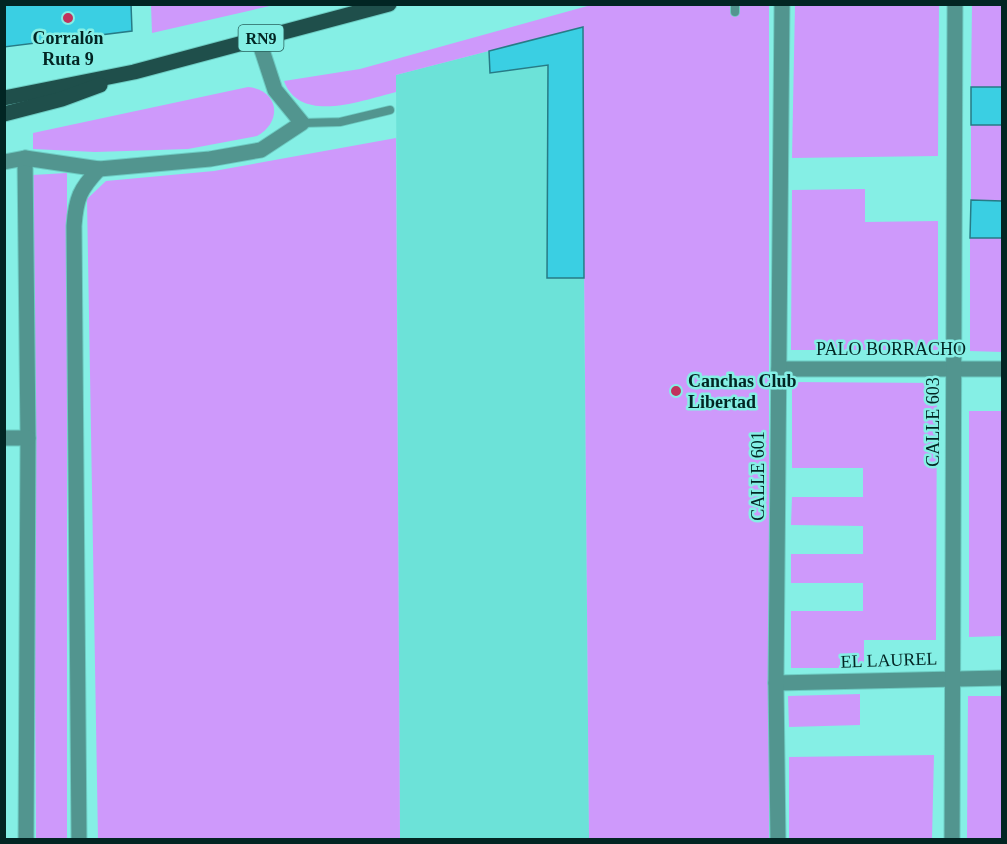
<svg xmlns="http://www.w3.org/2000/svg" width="1007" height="844" viewBox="0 0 1007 844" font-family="Georgia,serif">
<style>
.built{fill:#6ce2d8}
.green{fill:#ce99fb}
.building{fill:#3acfe3;stroke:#277b86;stroke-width:1.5}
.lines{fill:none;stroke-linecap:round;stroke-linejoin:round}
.service-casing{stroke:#6dcbc2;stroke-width:10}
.minor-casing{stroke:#6dcbc2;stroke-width:17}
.primary-casing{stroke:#6dcbc2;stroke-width:17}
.service{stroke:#52958f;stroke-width:8}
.minor{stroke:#52958f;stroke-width:15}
.primary{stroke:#1f4f4b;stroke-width:15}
.poi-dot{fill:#c1325c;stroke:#85efe5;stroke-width:2}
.labels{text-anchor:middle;stroke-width:5;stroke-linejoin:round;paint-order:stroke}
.shield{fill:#85efe5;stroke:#29625d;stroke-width:1.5}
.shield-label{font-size:16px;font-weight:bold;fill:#022523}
.poi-label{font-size:18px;font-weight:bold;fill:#022523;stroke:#85efe5}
.street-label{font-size:18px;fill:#022523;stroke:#85efe5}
</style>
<rect width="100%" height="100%" fill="#85efe5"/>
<path class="built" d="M489,51L491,73L548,65L547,278H584L589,839H400L396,75Z"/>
<g class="green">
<path d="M151,5V4L274,5L152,33Z"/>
<path d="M591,5H769V839H589L582,27L396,75V92C363,100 300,125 284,81L360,69Z"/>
<path d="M795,5H939L938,156L792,158Z"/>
<path d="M972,5H1002V87H971Z"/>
<path d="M248,87C279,90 283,122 257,136L188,149L95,152L33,149V133Z"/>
<path d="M971,125H1002V201L971,200Z"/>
<path d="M396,138L400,839H98L87,199L106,181L214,171Z"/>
<path d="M67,173V839H36L32,175Z"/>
<path d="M865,189V222L938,221V350H791L792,190Z"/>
<path d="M970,238H1002V352L970,351Z"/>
<path d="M792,382L937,383L936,640H864V668H791V611H863V583H791V554H863V526L791,525L792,497H863V468H792Z"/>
<path d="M969,411H1002V636L969,637Z"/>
<path d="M860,694V725L789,727L788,696Z"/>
<path d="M968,696H1002V839H967Z"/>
<path d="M934,755L932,839H789V757Z"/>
</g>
<g class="building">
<path d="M4,4H131L132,31L4,47Z"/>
<path d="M583,27L584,278H547L548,65L490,73L489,51Z"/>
<rect x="971" y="87" width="31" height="38"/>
<path d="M971,200L1002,201V238H970Z"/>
</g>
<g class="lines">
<g class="service-casing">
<g id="service">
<path d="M735,4V12"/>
<path d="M302,123L340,122L390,110"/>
</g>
</g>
<g class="minor-casing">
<g id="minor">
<path d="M25,158L28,438L26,840"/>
<path d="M4,162L25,158L99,169L210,159L261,150L302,123L275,90L258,38"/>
<path d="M779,369H1002"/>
<path d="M4,438H28"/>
<path d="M776,683L1002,678"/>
<path d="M79,840L74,226C76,198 80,189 99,169"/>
<path d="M778,840L776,683L782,4"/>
<path d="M952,840L955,4"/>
</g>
</g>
<g class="primary-casing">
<g id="primary">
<path d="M4,98L134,72L389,4"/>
<path d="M4,114L62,99L100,85"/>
</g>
</g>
<use href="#service" class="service"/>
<use href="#minor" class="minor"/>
<use href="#primary" class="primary"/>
</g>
<g class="poi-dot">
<circle cx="68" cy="18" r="6"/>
<circle cx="676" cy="391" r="6"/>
</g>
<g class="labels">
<rect class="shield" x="238.5" y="25" width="45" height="26" rx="4.5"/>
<g class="shield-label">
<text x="261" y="44">RN9</text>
</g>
<g class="poi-label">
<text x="68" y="44">Corralón<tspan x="68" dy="21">Ruta 9</tspan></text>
<text x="688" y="387" text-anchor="start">Canchas Club<tspan x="688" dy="21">Libertad</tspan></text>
</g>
<g class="street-label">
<text x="891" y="355">PALO BORRACHO</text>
<text transform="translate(933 422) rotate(-90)" y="6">CALLE 603</text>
<text transform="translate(758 476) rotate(-90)" y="6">CALLE 601</text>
<text transform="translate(889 660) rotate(-2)" y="6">EL LAUREL</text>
</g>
</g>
<rect width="1007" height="844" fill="none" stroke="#022523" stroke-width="12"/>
</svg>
